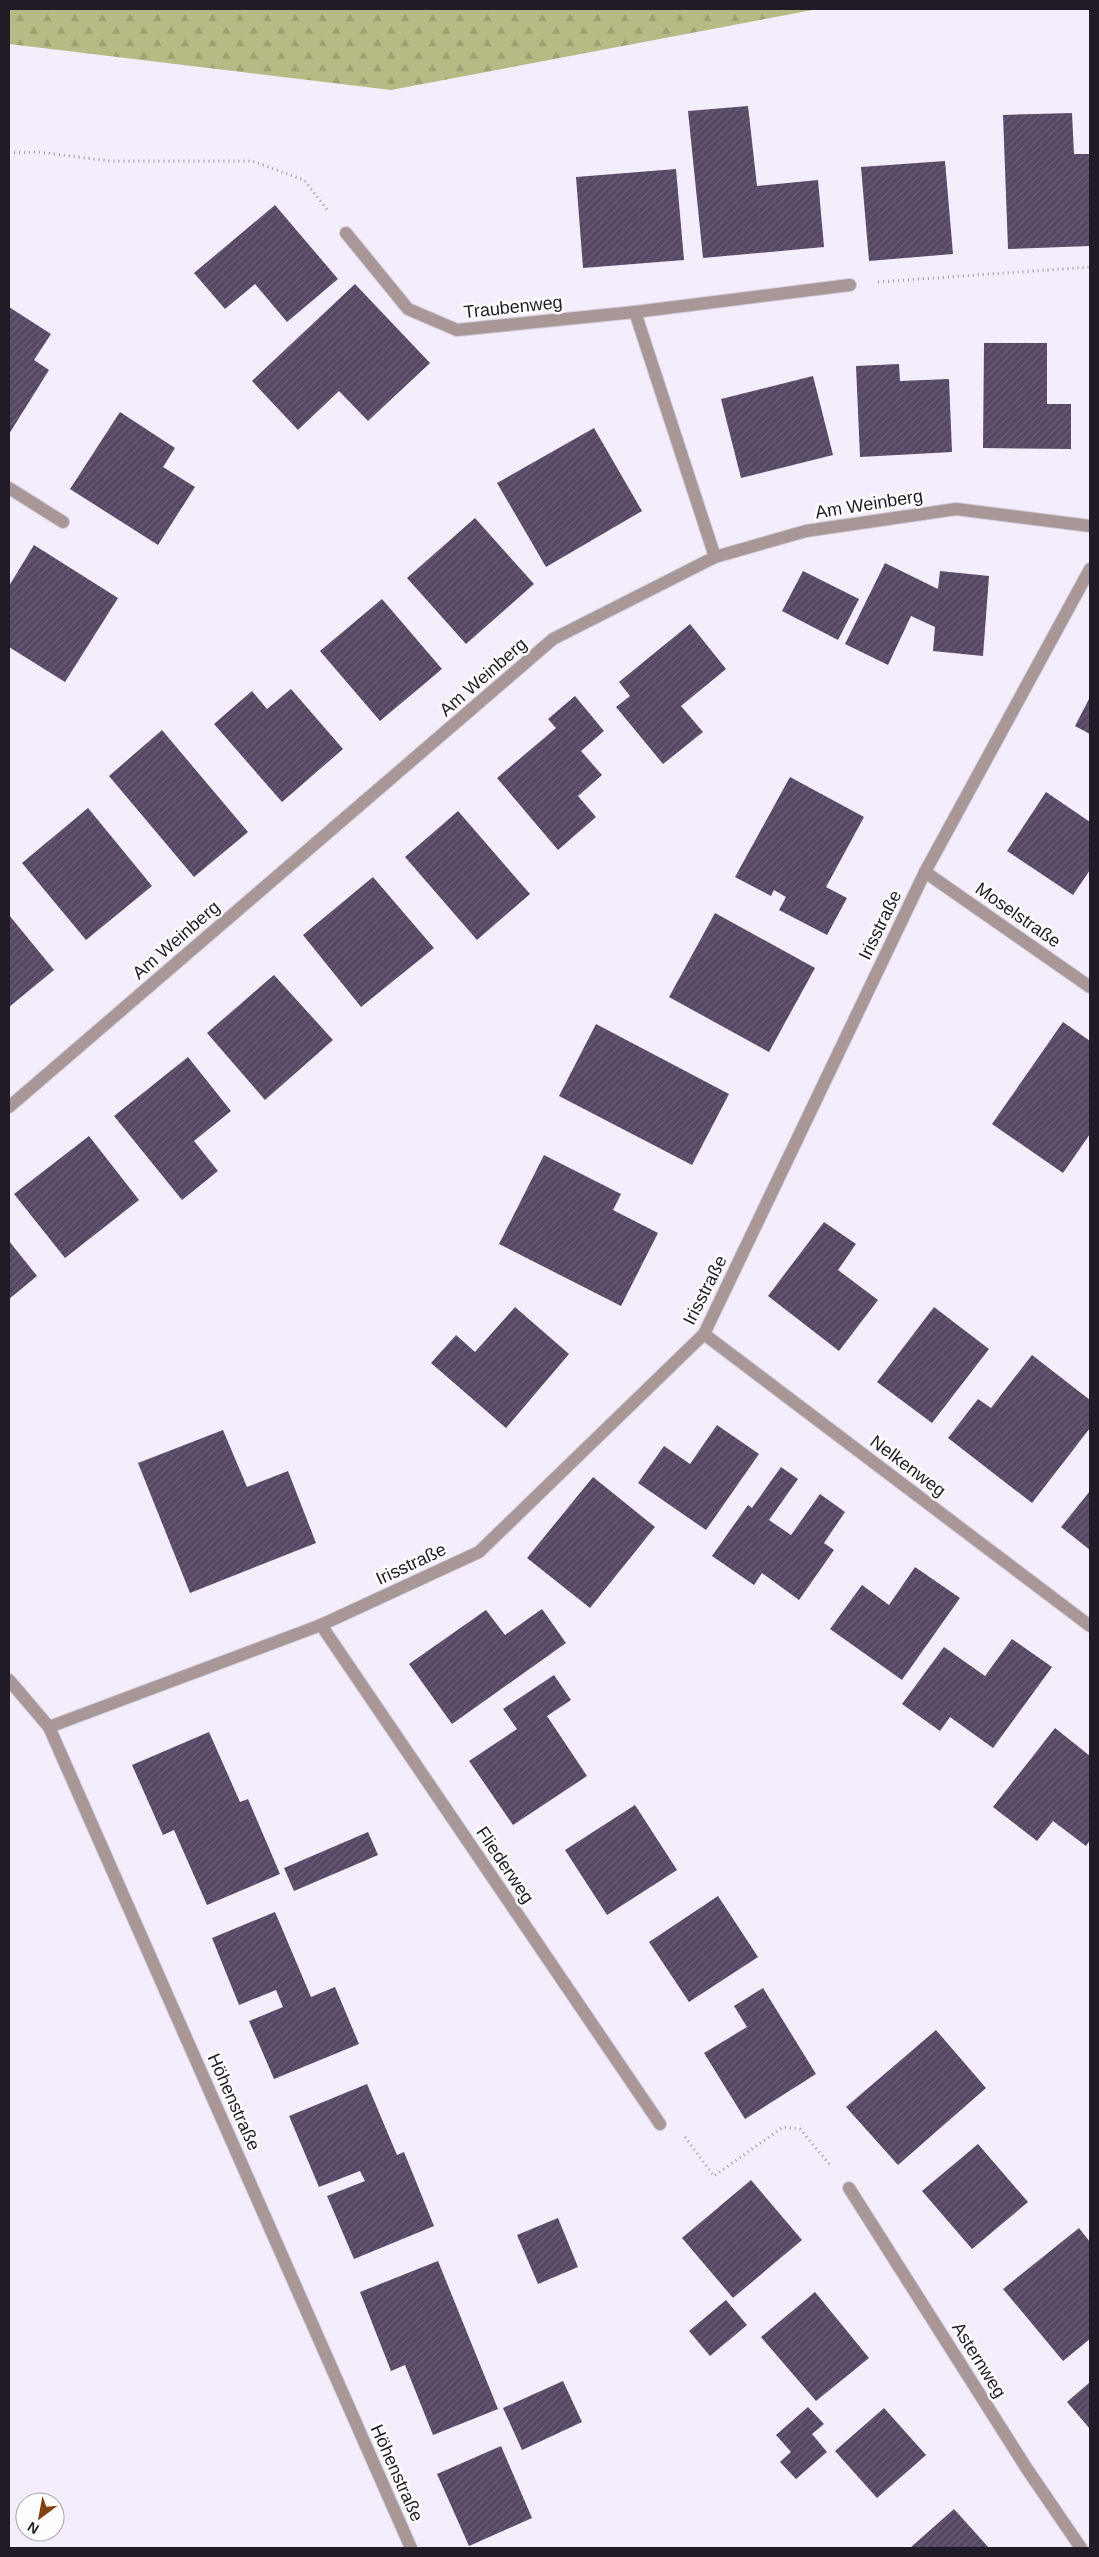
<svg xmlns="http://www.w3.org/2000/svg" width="1099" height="2557" viewBox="0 0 1099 2557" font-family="Helvetica,sans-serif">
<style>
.forest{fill:url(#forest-firs)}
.building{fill:url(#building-hatch)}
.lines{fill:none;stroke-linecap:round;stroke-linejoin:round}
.minor-casing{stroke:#d2ccda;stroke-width:14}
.path{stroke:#9d97a5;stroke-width:3;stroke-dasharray:1 4;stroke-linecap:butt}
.minor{stroke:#a99798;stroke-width:12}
.labels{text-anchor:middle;stroke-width:5;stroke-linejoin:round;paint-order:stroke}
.street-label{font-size:18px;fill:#211b28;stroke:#fefefe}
</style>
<defs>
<pattern id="forest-firs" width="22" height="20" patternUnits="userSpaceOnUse" patternTransform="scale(1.25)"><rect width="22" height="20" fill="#b6bb85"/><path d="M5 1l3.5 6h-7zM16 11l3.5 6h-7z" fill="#9ca073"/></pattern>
<pattern id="building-hatch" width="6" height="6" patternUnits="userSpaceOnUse" patternTransform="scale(1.25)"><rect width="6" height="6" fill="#554865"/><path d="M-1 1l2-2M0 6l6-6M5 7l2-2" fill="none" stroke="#6a5f77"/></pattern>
</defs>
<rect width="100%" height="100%" fill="#f4eefc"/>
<path class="forest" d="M9,9H818L391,90L9,44Z"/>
<g class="building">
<path d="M748,106L757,186L818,180L824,247L703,258L688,111Z"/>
<path d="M1072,113L1074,154H1090V246L1008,249L1003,115Z"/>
<path d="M945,161L953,254L869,261L861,167Z"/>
<path d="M676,169L684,260L583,268L576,177Z"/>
<path d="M275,205L338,279L287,322L255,284L225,309L194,273Z"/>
<path d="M355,284L430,363L368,421L339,391L298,430L252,381Z"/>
<path d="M9,307L51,334L34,360L49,370L9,434Z"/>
<path d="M984,343H1047V404H1071V449L983,448Z"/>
<path d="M899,364L900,381L949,379L952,452L860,457L856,366Z"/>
<path d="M813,376L833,455L741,478L721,399Z"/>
<path d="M120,412L175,448L163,467L195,487L158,545L70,489Z"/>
<path d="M594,428L642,511L546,567L497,483Z"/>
<path d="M475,518L534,584L466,644L407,578Z"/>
<path d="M34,545L118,598L65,682L9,647V586Z"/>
<path d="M885,563L938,589L940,571L989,576L983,656L933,651L935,627L911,616L888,665L845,644Z"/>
<path d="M803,571L859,599L838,640L782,611Z"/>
<path d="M382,599L442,669L380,721L320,651Z"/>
<path d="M690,624L726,669L681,706L703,732L663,764L616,707L630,696L619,682Z"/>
<path d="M291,689L343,749L282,802L214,724L252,691L267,709Z"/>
<path d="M575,696L604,731L581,751L602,775L578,796L596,817L558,850L497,778L556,728L548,719Z"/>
<path d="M1090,697V734L1075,726Z"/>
<path d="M162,730L248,832L194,877L109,776Z"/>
<path d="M790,777L864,817L826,887L847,898L827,935L779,910L786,897L774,890L771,896L735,877Z"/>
<path d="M1046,792L1090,822V870L1073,895L1007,851Z"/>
<path d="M88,808L152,886L86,940L22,863Z"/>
<path d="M458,811L530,894L477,940L405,857Z"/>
<path d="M373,877L434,948L361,1007L303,935Z"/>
<path d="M715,913L815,968L769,1052L669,997Z"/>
<path d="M9,915L54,970L9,1007Z"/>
<path d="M274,975L333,1040L265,1100L207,1033Z"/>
<path d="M1063,1022L1090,1041V1134L1063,1173L992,1124Z"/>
<path d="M596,1024L729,1094L692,1165L559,1096Z"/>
<path d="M188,1057L231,1111L194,1141L218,1171L182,1200L114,1116Z"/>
<path d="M89,1136L139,1200L65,1258L14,1194Z"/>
<path d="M544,1155L621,1194L613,1210L658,1233L621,1306L499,1244Z"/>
<path d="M824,1222L856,1244L838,1270L878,1300L839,1351L768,1296Z"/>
<path d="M9,1241L37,1276L9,1299Z"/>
<path d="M515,1307L569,1354L506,1428L431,1363L456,1335L475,1352Z"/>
<path d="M934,1307L989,1349L932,1423L877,1382Z"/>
<path d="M1032,1355L1090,1400V1428L1032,1503L948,1438L978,1399L991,1408Z"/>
<path d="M717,1425L759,1454L706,1530L638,1483L664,1446L690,1464Z"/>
<path d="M223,1430L247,1487L288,1471L316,1543L190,1593L138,1463Z"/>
<path d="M781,1467L798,1479L769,1520L791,1535L820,1494L845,1512L824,1543L834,1550L799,1600L762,1573L754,1585L712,1556L748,1505L752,1508Z"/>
<path d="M593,1477L655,1527L590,1608L527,1558Z"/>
<path d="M1090,1491V1550L1061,1527Z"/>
<path d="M915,1567L960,1598L902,1680L830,1629L862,1585L889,1605Z"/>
<path d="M542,1609L566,1643L452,1724L409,1664L486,1610L505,1635Z"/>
<path d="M1012,1639L1052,1667L993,1748L950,1717L940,1731L902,1704L944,1647L985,1676Z"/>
<path d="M554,1675L571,1700L547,1716L587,1776L513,1825L469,1761L517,1729L503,1709Z"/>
<path d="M1055,1728L1090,1756V1840L1086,1846L1053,1821L1037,1841L993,1807Z"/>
<path d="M209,1732L240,1802L248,1799L280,1874L207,1905L174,1830L163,1835L132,1765Z"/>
<path d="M635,1805L677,1870L607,1915L565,1850Z"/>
<path d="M368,1832L378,1855L294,1891L284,1868Z"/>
<path d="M718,1896L758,1957L689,2002L649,1942Z"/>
<path d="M275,1912L311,1997L335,1987L359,2044L274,2079L249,2021L283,2007L276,1990L239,2005L212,1938Z"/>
<path d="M763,1988L816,2074L745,2119L704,2053L747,2027L734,2006Z"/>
<path d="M936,2030L986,2088L898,2165L846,2107Z"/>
<path d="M367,2084L397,2155L404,2152L434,2226L354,2259L327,2196L365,2181L360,2171L319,2187L289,2116Z"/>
<path d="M978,2144L1028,2202L972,2249L922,2191Z"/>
<path d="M751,2180L802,2240L733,2298L682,2238Z"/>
<path d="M558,2218L578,2267L538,2284L517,2235Z"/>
<path d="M1079,2228L1090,2242V2339L1063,2361L1003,2289Z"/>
<path d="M438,2261L498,2409L433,2435L405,2365L391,2371L360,2292Z"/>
<path d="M815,2292L869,2358L816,2401L761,2337Z"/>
<path d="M726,2300L747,2325L710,2356L689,2331Z"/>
<path d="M563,2381L582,2422L522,2450L503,2408Z"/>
<path d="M1090,2382V2429L1067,2402Z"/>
<path d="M808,2407L824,2424L812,2434L827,2452L796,2479L780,2462L791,2452L776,2435Z"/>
<path d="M884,2408L926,2455L877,2498L835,2451Z"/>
<path d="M501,2446L532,2518L469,2546L437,2474Z"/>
<path d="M954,2509L989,2548H910Z"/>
</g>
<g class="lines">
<g class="minor-casing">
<g id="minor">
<path d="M346,233L408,309L457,330L635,312L850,285"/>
<path d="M635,312L715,557"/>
<path d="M9,488L63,522"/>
<path d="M925,872L1090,987"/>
<path d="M9,1107L553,639L715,557L806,531L956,509L1090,526"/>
<path d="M704,1334L1090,1626"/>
<path d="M321,1625L660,2124"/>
<path d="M9,1680L49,1727L411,2548"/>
<path d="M49,1727L321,1625L479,1552L704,1334L925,872L1090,569"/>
<path d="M849,2188L1027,2469L1081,2548"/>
</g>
</g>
<g class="path">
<path d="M9,153L37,152L111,161H252L304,180L329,212"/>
<path d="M878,282L1090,267"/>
<path d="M685,2137L714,2176L783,2127L800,2129L831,2166"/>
</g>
<use href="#minor" class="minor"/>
</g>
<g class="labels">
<g class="street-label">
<text transform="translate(513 307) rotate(-6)" y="6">Traubenweg</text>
<text transform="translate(869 504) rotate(-9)" y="6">Am Weinberg</text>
<text transform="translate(483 677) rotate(-41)" y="6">Am Weinberg</text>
<text transform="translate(1018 915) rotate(35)" y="6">Moselstraße</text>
<text transform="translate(880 925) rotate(-64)" y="6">Irisstraße</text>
<text transform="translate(176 940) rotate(-41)" y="6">Am Weinberg</text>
<text transform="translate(705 1290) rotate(-63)" y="6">Irisstraße</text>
<text transform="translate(908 1466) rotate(37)" y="6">Nelkenweg</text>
<text transform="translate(411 1564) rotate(-25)" y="6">Irisstraße</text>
<text transform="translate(505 1865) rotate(56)" y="6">Fliederweg</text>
<text transform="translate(234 2102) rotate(66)" y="6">Höhenstraße</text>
<text transform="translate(979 2360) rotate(58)" y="6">Asternweg</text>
<text transform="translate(397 2473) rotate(66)" y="6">Höhenstraße</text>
</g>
</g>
<rect width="1099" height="2557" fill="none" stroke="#211b28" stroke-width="20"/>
<g transform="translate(40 2517) rotate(212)"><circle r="24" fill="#fefefe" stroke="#a6a3a8"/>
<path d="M0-4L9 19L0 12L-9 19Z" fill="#834110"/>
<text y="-8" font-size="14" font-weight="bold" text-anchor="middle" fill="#211b28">N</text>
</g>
</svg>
